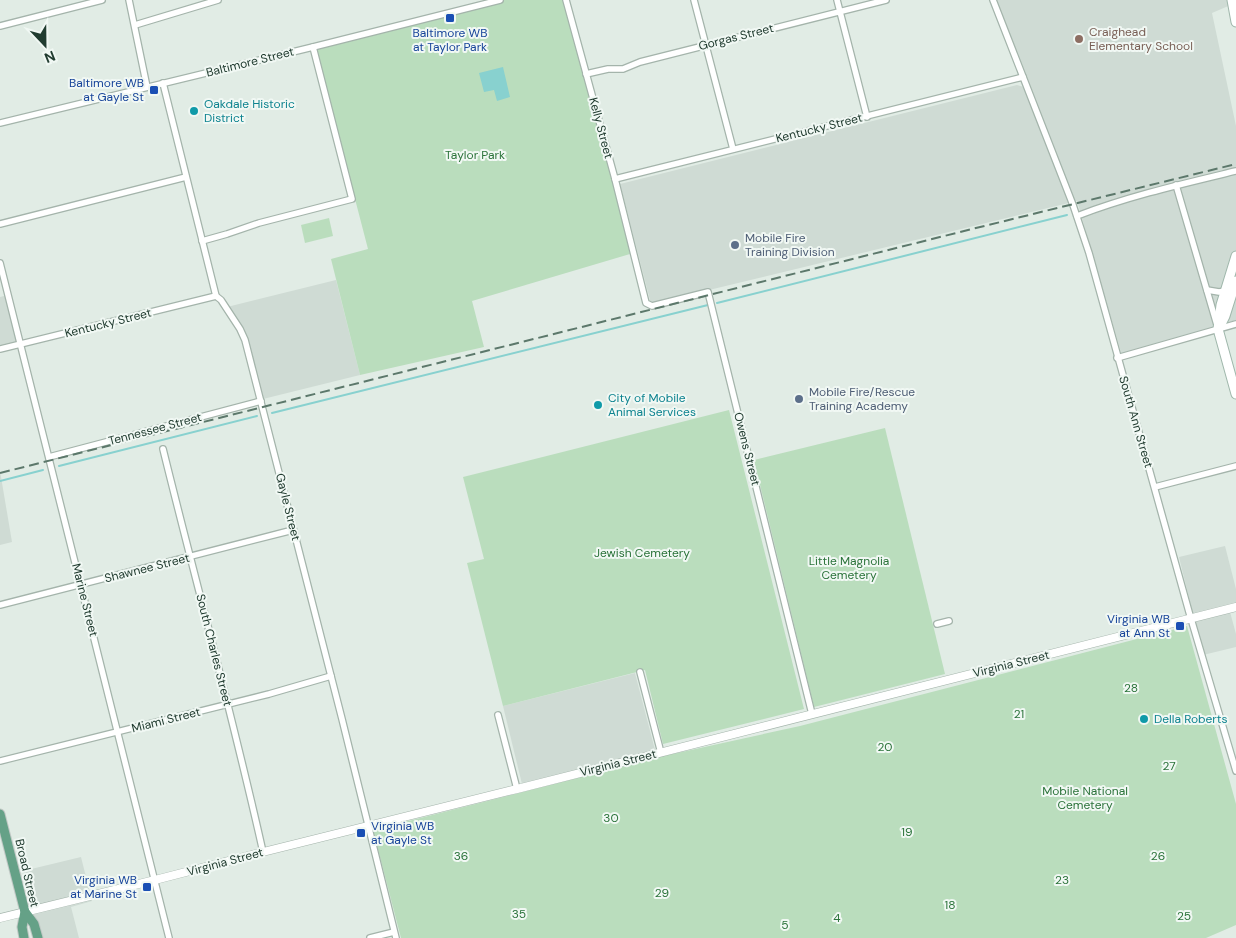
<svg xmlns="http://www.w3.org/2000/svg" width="1236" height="938" viewBox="0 0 1236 938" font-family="'DM Sans',sans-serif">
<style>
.built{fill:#cfdbd4}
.green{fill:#baddbd}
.water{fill:#88d1cf}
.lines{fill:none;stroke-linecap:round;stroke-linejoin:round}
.stream{stroke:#88d1cf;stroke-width:2}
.minor-casing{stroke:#a4b4ab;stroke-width:8}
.tertiary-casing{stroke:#a4b4ab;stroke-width:9}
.secondary-casing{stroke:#9fb7ab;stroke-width:11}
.primary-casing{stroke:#c1c8c5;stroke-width:11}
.minor{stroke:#fff;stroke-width:5.5}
.tertiary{stroke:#fff;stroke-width:8}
.secondary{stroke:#fff;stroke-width:9}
.primary{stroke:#65a187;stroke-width:9}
.rail{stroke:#5c786b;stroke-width:2;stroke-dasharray:10 5;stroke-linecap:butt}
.transit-dot{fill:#1a4fb4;stroke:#f1f8f4;stroke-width:2}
.education-dot{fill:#8d6e63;stroke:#f1f8f4;stroke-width:2}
.culture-dot{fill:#0f9aa8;stroke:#f1f8f4;stroke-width:2}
.service-dot{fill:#5c6f8a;stroke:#f1f8f4;stroke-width:2}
.labels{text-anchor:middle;stroke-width:4;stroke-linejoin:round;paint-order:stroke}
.education-label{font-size:12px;fill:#785e54;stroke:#f1f8f4;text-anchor:start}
.transit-label{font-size:12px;fill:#164399;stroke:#f1f8f4;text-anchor:end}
.street-label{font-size:12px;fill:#213c30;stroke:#f1f8f4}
.culture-label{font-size:12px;fill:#0d838f;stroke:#f1f8f4;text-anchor:start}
.park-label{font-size:12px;fill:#2b733a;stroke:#f1f8f4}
.service-label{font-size:12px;fill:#4e5e75;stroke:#f1f8f4;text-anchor:start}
</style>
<rect width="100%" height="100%" fill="#e1ece5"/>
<g class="built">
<path d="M993,0H1232L1233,4L1212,13L1236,126V328L1123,359L1077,201L651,304L620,184L1017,85L1027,88Z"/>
<path d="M336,280L360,375L263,399L248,339L243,328L227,307Z"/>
<path d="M8,295L21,345L0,349V297Z"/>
<path d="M0,471L12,542L0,545Z"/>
<path d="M1225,546L1236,589V610L1230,612L1236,634V647L1203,655L1179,557Z"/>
<path d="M635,673L655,750L522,784L503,706Z"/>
<path d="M81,857L92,901L71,907L79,938H40L23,871Z"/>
</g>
<g class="green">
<path d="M500,0H566L615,179L630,254L472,301L484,347L360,375L331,259L368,249L316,49Z"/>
<path d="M329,218L333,236L305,243L301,225Z"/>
<path d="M729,410L804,709L663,744L645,670L503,706L467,563L484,559L463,477Z"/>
<path d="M885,428L945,674L814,707L754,460Z"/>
<path d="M1187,626L1236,804V925L1206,938H401L373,830L668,755L800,726Z"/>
</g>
<path class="water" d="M503,67L510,97L497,101L494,90L484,92L479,73Z"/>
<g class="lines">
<g class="stream">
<path d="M717,303L1067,215"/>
<path d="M272,413L708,305"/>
<path d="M59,466L257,416"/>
<path d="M0,481L43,470"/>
</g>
<g class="minor-casing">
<g id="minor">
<path d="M129,0L147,87"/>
<path d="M566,0L615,179L646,303L652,306L708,292L812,714"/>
<path d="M694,0L733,149"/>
<path d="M837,0L867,117"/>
<path d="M993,0L1073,205L1089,253L1189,612L1236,771"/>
<path d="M135,25L218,0"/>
<path d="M0,26L102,0"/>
<path d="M586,74L608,69H623L640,62L886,0"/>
<path d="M163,83L216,296L221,300L240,329L245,340L342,719L396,938"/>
<path d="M0,123L313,47L500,0"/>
<path d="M615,179L1023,77"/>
<path d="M1176,185L1217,325"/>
<path d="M1077,216C1129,196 1182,184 1236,171"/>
<path d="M0,224L186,177"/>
<path d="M202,241L227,234L259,223L352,199L313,47"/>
<path d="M0,263L169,938"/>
<path d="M1207,290L1219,292L1225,291"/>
<path d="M0,349L216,296"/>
<path d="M1117,358L1236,324"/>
<path d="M163,449C196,583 233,717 263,852"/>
<path d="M49,457L261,401"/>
<path d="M1155,487L1236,466"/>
<path d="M0,605L293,530"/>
<path d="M937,624L949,621"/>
<path d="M640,672L661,753"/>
<path d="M498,715L517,789"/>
<path d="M0,761L269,694L331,676"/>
<path d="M370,938L394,932"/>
</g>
</g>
<g class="tertiary-casing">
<path id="tertiary" d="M0,918L155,880L263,852L517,789L1236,607"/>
</g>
<g class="secondary-casing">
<g id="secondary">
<path d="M1232,0L1236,22"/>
<path d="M1236,256L1221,305L1218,329L1236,394"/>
<path d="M1222,322L1225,316L1236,281"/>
</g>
</g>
<g class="primary-casing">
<g id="primary">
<path d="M0,814L25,912L22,927L24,938"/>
<path d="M25,912L34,924L38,938"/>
</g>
</g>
<use href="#minor" class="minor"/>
<use href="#tertiary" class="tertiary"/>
<use href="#secondary" class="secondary"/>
<use href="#primary" class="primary"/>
<path class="rail" d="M0,473L968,230L1236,164"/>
</g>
<g class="transit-dot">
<rect x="445" y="13" width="10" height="10" rx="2.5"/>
<rect x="149" y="85" width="10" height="10" rx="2.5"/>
<rect x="1175" y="621" width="10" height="10" rx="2.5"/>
<rect x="356" y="828" width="10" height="10" rx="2.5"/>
<rect x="142" y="882" width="10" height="10" rx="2.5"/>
</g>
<circle class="education-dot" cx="1079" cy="39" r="5"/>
<g class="culture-dot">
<circle cx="194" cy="111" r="5"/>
<circle cx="598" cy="405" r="5"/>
<circle cx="1144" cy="719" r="5"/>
</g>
<g class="service-dot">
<circle cx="735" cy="245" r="5"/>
<circle cx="799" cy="399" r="5"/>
</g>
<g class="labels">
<g class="education-label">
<text x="1089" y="36">Craighead<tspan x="1089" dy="14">Elementary School</tspan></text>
</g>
<g class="transit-label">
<text x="450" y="37" text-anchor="middle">Baltimore WB<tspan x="450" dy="14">at Taylor Park</tspan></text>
<text x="144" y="87">Baltimore WB<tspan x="144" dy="14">at Gayle St</tspan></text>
<text x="1170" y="623">Virginia WB<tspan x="1170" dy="14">at Ann St</tspan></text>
<text x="371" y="830" text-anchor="start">Virginia WB<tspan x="371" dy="14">at Gayle St</tspan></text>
<text x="137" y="884">Virginia WB<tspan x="137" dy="14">at Marine St</tspan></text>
</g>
<g class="street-label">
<text transform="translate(736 37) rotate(-14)" y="4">Gorgas Street</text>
<text transform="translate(250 62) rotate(-14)" y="4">Baltimore Street</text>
<text transform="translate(601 128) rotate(75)" y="4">Kelly Street</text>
<text transform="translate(819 128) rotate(-14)" y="4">Kentucky Street</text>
<text transform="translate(108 323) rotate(-14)" y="4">Kentucky Street</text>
<text transform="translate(1136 422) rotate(74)" y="4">South Ann Street</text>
<text transform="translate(155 429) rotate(-15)" y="4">Tennessee Street</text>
<text transform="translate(747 449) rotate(76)" y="4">Owens Street</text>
<text transform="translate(288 507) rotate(76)" y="4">Gayle Street</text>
<text transform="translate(147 568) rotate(-14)" y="4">Shawnee Street</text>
<text transform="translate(85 600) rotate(76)" y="4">Marine Street</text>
<text transform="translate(214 650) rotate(76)" y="4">South Charles Street</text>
<text transform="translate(1011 664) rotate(-14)" y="4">Virginia Street</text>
<text transform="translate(166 720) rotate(-14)" y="4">Miami Street</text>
<text transform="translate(618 763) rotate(-14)" y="4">Virginia Street</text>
<text transform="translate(225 862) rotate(-15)" y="4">Virginia Street</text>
<text transform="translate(27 873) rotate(77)" y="4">Broad Street</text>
</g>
<g class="culture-label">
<text x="204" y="108">Oakdale Historic<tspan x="204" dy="14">District</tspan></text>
<text x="608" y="402">City of Mobile<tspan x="608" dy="14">Animal Services</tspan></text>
<text x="1154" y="723">Della Roberts</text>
</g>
<g class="park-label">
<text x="475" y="159">Taylor Park</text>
<text x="642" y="557">Jewish Cemetery</text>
<text x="849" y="565">Little Magnolia<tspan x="849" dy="14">Cemetery</tspan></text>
<text x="1131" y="692">28</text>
<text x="1019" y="718">21</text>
<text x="885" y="751">20</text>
<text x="1169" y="770">27</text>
<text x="1085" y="795">Mobile National<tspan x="1085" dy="14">Cemetery</tspan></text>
<text x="611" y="822">30</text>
<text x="907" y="836">19</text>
<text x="461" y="860">36</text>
<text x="1158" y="860">26</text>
<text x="1062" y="884">23</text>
<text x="662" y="897">29</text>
<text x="950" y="909">18</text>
<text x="519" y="918">35</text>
<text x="1184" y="920">25</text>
<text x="837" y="922">4</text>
<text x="785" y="929">5</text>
</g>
<g class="service-label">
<text x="745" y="242">Mobile Fire<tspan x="745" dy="14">Training Division</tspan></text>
<text x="809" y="396">Mobile Fire/Rescue<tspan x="809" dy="14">Training Academy</tspan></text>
</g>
</g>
<g transform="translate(45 45) rotate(158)" stroke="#f1f8f4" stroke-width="4" paint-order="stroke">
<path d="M0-4L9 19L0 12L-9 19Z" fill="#213c30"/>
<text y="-8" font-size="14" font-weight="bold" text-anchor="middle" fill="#213c30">N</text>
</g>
</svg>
